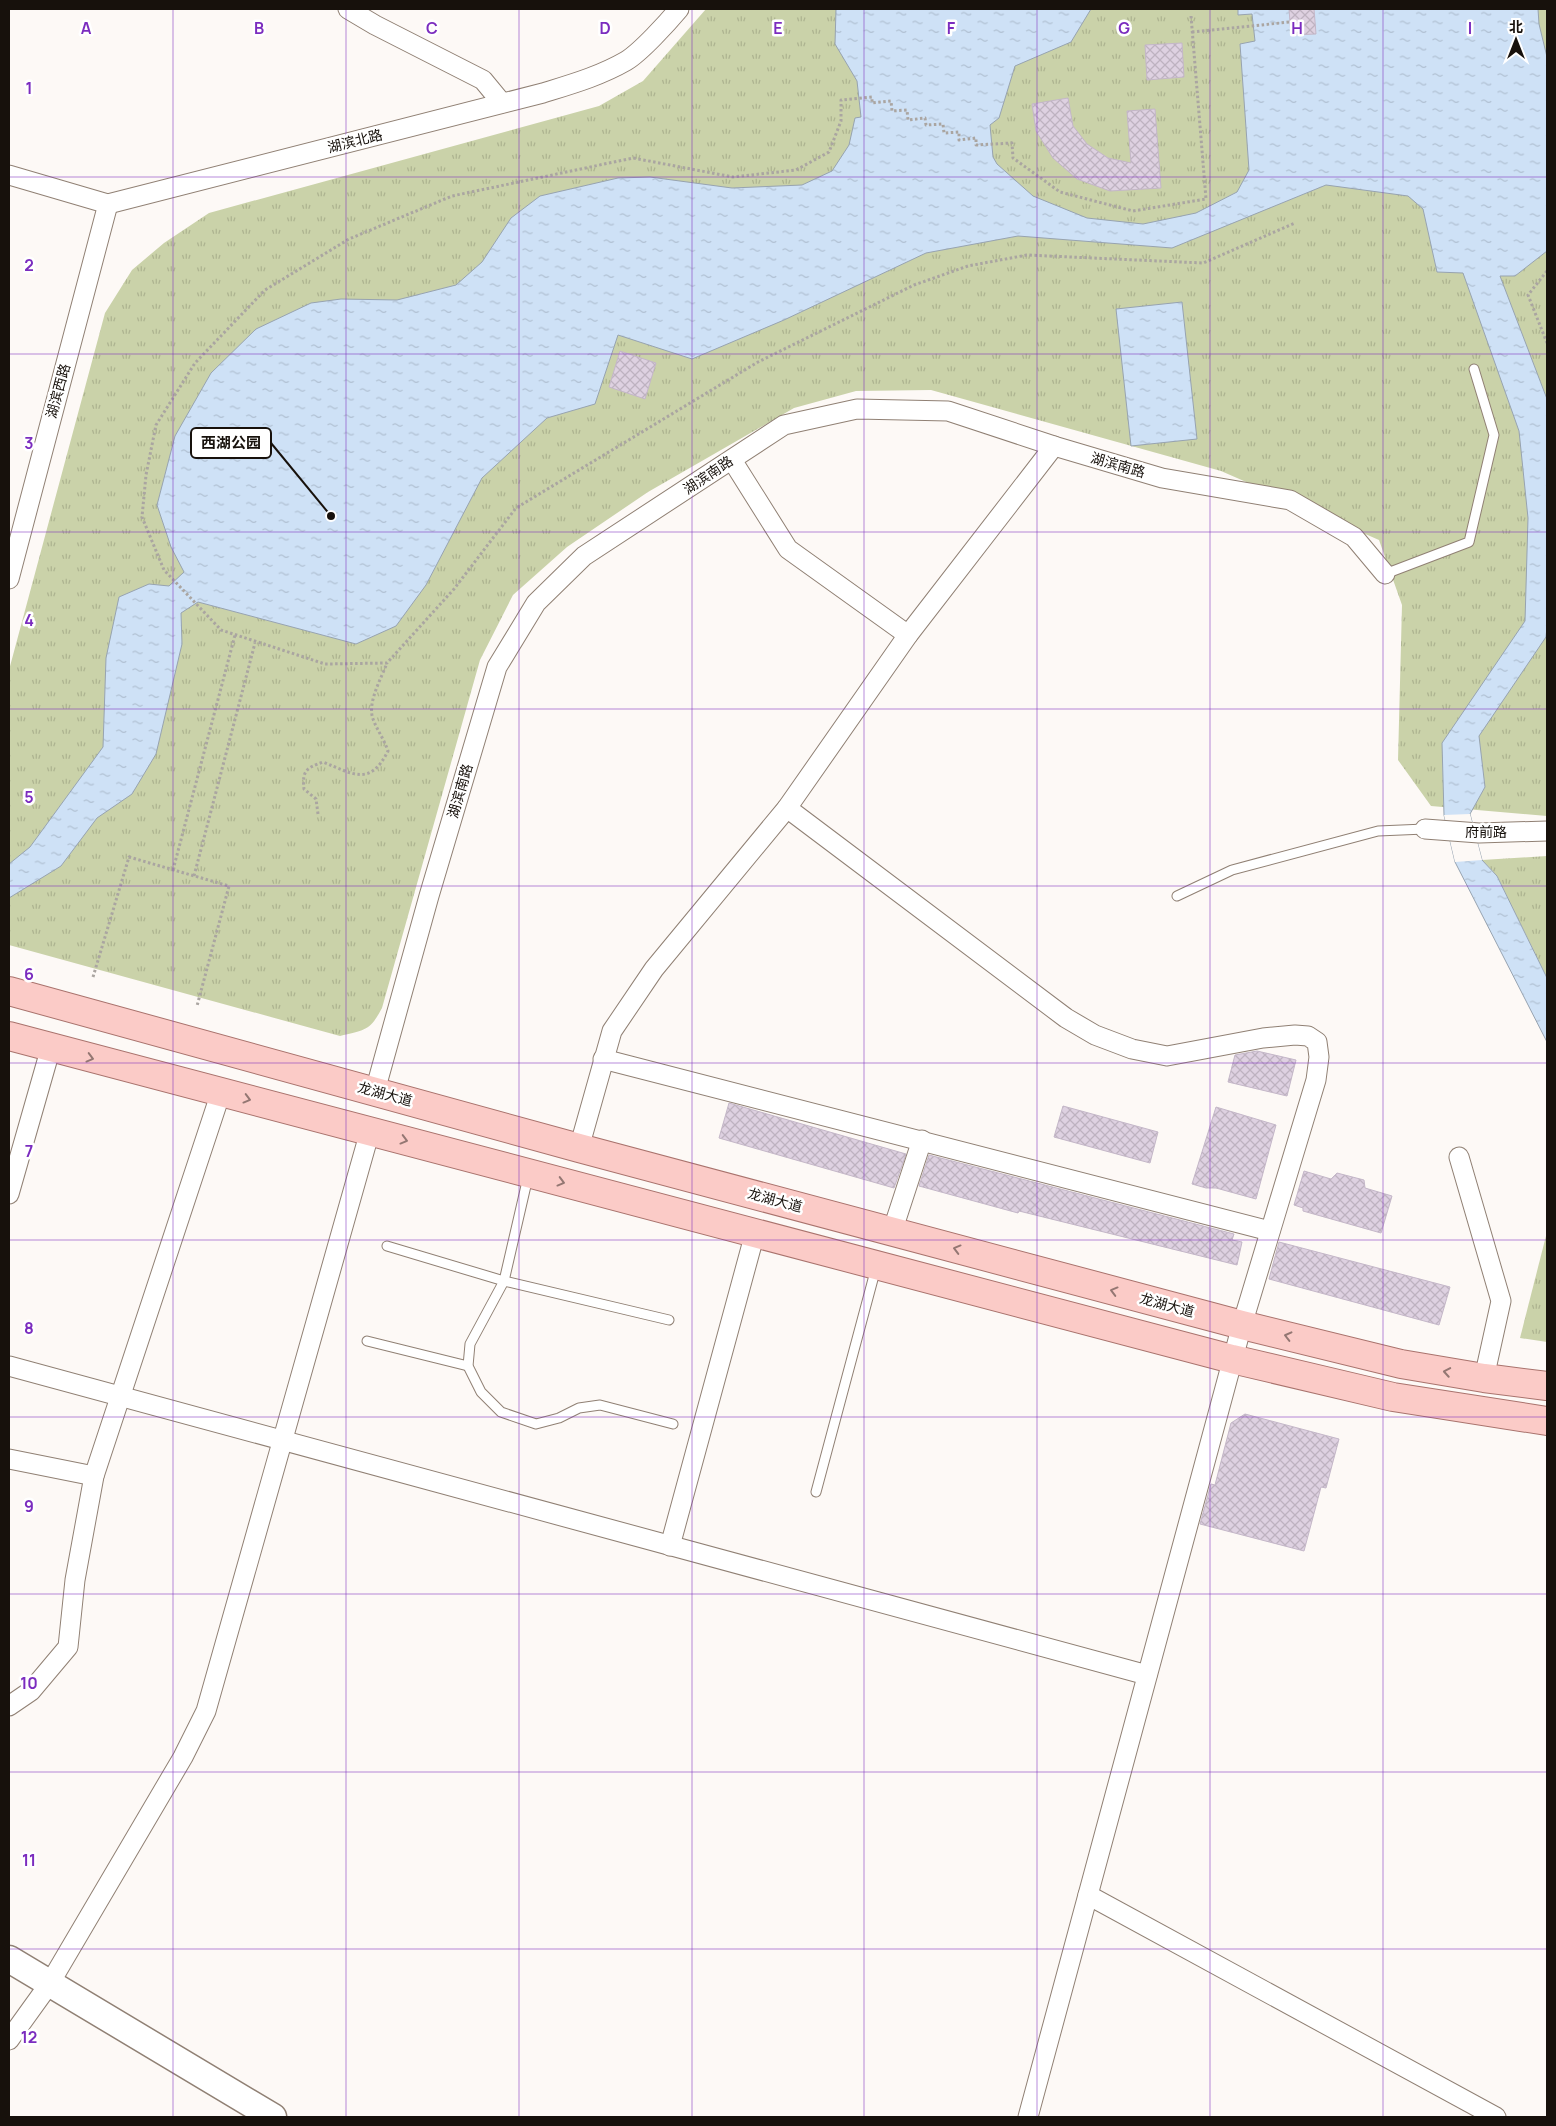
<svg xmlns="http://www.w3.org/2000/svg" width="1556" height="2126" viewBox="0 0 1556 2126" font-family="Manrope,'Noto Sans SC',sans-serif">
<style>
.park{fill:url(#park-tufts)}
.water{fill:url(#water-ripples);stroke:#97a3b0}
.pier{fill:#fdf9f6}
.building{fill:url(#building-cross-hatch);stroke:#c4b7c8}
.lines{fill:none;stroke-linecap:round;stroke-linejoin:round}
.lane-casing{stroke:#908074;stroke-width:11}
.street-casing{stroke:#908074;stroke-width:21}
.secondary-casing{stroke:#908074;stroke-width:29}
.primary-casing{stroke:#a9736d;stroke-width:30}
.path{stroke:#aaa5a1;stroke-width:3;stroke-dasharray:2.5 2.5;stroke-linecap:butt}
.lane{stroke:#fff;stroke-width:9}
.street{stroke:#fff;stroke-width:19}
.secondary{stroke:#fff;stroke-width:26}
.primary{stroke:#fbcbc7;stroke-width:28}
.oneway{stroke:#947773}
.grid{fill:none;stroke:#7b2cbf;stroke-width:1;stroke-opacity:0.55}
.labels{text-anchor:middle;stroke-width:5;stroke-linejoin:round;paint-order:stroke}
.street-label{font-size:14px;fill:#17110c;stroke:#fff}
.grid-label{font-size:16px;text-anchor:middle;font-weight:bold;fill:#7b2cbf;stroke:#fff;stroke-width:5;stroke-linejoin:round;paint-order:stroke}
.leader{fill:none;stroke:#17110c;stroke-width:2}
.callout-dot{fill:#17110c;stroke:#fff;stroke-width:2}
.callout{fill:#fff;stroke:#17110c;stroke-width:2}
.callout-label{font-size:15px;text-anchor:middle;font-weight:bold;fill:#17110c}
</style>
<defs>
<pattern id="park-tufts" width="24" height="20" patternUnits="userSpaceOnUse" patternTransform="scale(1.25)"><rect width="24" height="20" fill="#cad2a9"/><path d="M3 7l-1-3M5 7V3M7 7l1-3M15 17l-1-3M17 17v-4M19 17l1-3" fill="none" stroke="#adb390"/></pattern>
<pattern id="water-ripples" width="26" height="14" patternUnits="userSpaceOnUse" patternTransform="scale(1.25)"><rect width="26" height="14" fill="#cee1f6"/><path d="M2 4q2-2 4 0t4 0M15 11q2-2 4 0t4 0" fill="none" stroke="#b0c0d2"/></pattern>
<pattern id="building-cross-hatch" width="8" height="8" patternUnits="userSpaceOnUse" patternTransform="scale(1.25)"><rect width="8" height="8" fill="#ded1e1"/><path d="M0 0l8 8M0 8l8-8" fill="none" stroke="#beb2c0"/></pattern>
</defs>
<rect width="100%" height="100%" fill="#fdf9f6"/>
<g class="park">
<path d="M706,9H1547V816L1431,806L1398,760L1402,605L1379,540L1221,471L931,390L856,391L794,408L648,492L567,547L513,595L480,660L382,1008C370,1031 365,1030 340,1036L9,945V670L105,313L132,270L164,243L209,213L599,106L643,81Z"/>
<path d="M1547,856V978L1497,876L1482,860Z"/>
<path d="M1547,1232V1342L1520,1338Z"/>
</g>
<g class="water">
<path d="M836,9H1091L1071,42L1015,66L999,118L990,125L993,157L997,164L1033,196L1087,218L1143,224L1196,213L1237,192L1249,170L1240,44L1255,41L1252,14L1238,15V9H1538L1539,24L1547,57V251L1515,276H1500L1547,399V627L1546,637L1479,736L1485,787L1470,814L1482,860L1497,876L1547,978V1042L1455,862L1444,815L1442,743L1525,621L1528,518L1519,431L1463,273L1437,272L1423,209L1408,196L1326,185L1172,248L1018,236L926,253L784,320L692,359L618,335L595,404L547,418L482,478L426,585L396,626L356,644L198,602L181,613L182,644L156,754L132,794L97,818L61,866L9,898V864L30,847L103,747L106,658L119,597L149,584L169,586L184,572L171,547L157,505L175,436L211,373L256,329L311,303L341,299L397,300L456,285L482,262L511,218L540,196L618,178L650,177L732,188L802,185L832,171L849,145L855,118L861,117L857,81L835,44Z"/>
<path d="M1182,302L1197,439L1131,446L1116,309Z"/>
</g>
<path class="pier" d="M1470,814L1482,860L1455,862L1444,815Z"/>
<g class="building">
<path d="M1289,9H1314L1316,34L1291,35Z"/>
<path d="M1182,43L1184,77L1147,80L1145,45Z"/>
<path d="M1068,98L1073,126L1087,144L1108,158L1131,163L1127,111L1155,109L1161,188L1110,191L1077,179L1053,158L1036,131L1032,104Z"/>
<path d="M620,351L656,363L645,399L609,387Z"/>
<path d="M1257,1051L1296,1060L1287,1096L1228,1082L1235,1055Z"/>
<path d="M729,1103L906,1154L894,1188L719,1138Z"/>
<path d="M1063,1106L1158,1132L1150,1163L1054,1137Z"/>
<path d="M1216,1107L1276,1125L1256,1199L1216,1188H1206L1192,1184Z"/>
<path d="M929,1155L1234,1234L1232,1240L1242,1242L1237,1265L1019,1211L1018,1213L919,1186Z"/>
<path d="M1304,1171L1331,1179L1337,1173L1364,1180L1365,1188L1392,1196L1381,1233L1303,1211V1208L1294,1205Z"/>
<path d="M1279,1242L1450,1287L1439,1325L1269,1279Z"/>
<path d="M1245,1414L1339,1439L1326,1488L1321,1487L1304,1551L1200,1524L1211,1484L1215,1485L1231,1423Z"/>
</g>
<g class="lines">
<g class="lane-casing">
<g id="lane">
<path d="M1385,574L1469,542L1494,435L1474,369"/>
<path d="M1177,896L1232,870L1378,831L1425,829"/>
<path d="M528,1177L504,1281L470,1344L468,1366L481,1392L501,1412L536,1424L559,1418L579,1408L600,1405L673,1424"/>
<path d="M387,1246L504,1281L669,1320"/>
<path d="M367,1341L468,1366"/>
<path d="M816,1492L876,1268"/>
</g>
</g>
<g class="street-casing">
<g id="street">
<path d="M348,9L375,25L483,80L502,103"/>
<path d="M9,175L108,204L543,93C572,84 600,76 626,61C641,52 668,22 679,9"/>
<path d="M732,460L788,549L908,635"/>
<path d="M9,579L108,204"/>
<path d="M787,808L1066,1018L1095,1035L1132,1049L1167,1056L1263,1038L1295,1035L1308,1036L1317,1042L1319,1057L1316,1080L1242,1325L1028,2117"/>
<path d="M1425,829L1479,833L1547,831"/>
<path d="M603,1059L1270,1231"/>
<path d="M375,1091L429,896L497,667L536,603L584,556L784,425L857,409L948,411L1054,446L1162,478L1290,500L1354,537L1385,574"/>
<path d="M579,1148L612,1031L654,969L787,808L908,635L1054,446"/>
<path d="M1459,1157L1501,1301L1484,1378"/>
<path d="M9,1194L51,1047"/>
<path d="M892,1232L922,1140"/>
<path d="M9,1366L1147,1675"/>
<path d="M9,1459L94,1476"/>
<path d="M670,1546L755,1233"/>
<path d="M9,1706L31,1691L68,1647L75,1580L94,1476L221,1092"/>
<path d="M1088,1895L1496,2117"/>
<path d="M9,2040L50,1983L183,1757L206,1711L370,1131"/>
</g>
</g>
<g class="secondary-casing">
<path id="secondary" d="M9,1959L273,2117"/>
</g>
<g class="primary-casing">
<g id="primary">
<path d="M9,991L579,1148L1242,1325L1401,1364L1484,1378L1547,1386"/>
<path d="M9,1036L1232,1359L1393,1397L1547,1421"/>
</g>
</g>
<g class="path">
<path d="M1191,16L1206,199L1133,211L1060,192L1013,158L1012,143L976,145V138L959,140V132L944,133L943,124L926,125L925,118L908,120L907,110L892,111L891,101L872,103V97L841,100V121L829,152L796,170L733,177L633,158L452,196L349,239L265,290L195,363L156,425L146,475L142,517L164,570L221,630L325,664L387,663L454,589L516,508L758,362L914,285L968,266L1027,255L1203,263L1295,223"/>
<path d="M1192,32L1290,22"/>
<path d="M1547,271L1528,295L1547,343"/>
<path d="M318,814L316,799L304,789C302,771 306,768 323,762C353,774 370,787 388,751C384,739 377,730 373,719C367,703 381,679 387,663"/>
<path d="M173,870L235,635"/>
<path d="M194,876L255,643"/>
<path d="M93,977L129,857L229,886L197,1006"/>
</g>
<use href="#lane" class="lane"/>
<use href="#street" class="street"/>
<use href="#secondary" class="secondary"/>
<use href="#primary" class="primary"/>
</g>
<defs><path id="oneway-chevron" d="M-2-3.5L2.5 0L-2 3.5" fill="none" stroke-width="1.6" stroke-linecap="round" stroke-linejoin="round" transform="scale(1.25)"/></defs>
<g class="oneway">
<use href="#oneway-chevron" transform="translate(90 1058) rotate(15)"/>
<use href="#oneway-chevron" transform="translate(247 1099) rotate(15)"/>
<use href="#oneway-chevron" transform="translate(404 1140) rotate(15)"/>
<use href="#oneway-chevron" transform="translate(561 1182) rotate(15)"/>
<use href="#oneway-chevron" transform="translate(957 1249) rotate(-165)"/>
<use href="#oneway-chevron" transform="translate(1114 1291) rotate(-165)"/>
<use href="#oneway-chevron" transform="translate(1288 1336) rotate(-166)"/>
<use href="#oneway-chevron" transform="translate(1447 1372) rotate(-170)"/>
</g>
<path class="grid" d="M173,9V2117M346,9V2117M519,9V2117M692,9V2117M864,9V2117M1037,9V2117M1210,9V2117M1383,9V2117M9,177H1547M9,354H1547M9,532H1547M9,709H1547M9,886H1547M9,1063H1547M9,1240H1547M9,1417H1547M9,1594H1547M9,1772H1547M9,1949H1547"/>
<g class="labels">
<g class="street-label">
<text transform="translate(355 141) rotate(-14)" y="5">湖滨北路</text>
<text transform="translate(58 391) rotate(-75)" y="5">湖滨西路</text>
<text transform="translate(1118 465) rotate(16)" y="5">湖滨南路</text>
<text transform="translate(708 475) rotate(-34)" y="5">湖滨南路</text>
<text transform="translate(460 791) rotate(-74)" y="5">湖滨南路</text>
<text x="1486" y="837">府前路</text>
<text transform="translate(385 1094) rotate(15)" y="5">龙湖大道</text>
<text transform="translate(775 1200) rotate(15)" y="5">龙湖大道</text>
<text transform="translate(1167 1305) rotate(15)" y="5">龙湖大道</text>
</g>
</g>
<g class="grid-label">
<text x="86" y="34">A</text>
<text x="259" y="34">B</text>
<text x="432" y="34">C</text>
<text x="605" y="34">D</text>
<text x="778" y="34">E</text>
<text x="951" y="34">F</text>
<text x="1124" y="34">G</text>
<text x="1297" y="34">H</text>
<text x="1470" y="34">I</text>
<text x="29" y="94">1</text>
<text x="29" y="271">2</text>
<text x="29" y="449">3</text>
<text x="29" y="626">4</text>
<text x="29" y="803">5</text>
<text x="29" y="980">6</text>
<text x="29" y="1157">7</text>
<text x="29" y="1334">8</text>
<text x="29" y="1512">9</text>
<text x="29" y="1689">10</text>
<text x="29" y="1866">11</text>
<text x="29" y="2043">12</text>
</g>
<path class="leader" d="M331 516L271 443"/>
<circle class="callout-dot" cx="331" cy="516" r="5"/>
<rect class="callout" x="191" y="428" width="80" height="30" rx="5"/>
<g class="callout-label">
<text x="231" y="448">西湖公园</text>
</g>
<rect width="1556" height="2126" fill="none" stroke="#17110c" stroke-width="20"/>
<g transform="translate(1516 40)" stroke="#ffffff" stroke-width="4" paint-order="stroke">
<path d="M0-4L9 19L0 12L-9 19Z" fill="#17110c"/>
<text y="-8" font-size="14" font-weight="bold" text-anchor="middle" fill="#17110c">北</text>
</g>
</svg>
